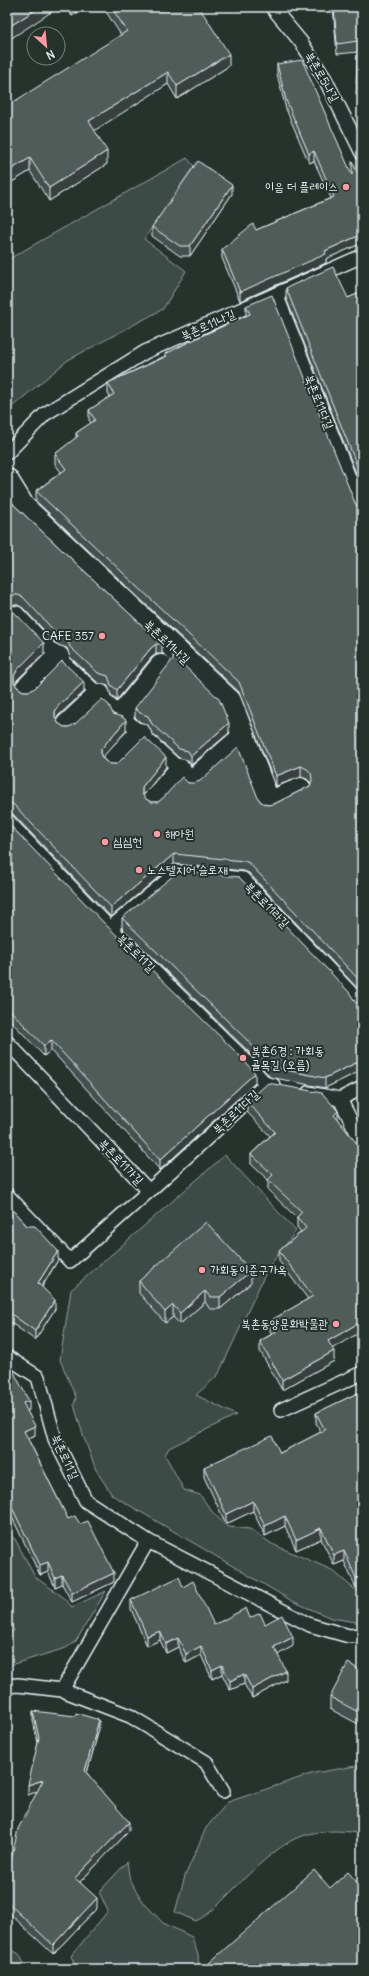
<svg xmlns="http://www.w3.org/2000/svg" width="369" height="1976" viewBox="0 0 369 1976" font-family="Delius,'Poor Story',sans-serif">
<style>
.green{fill:#3e4b47;stroke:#939ea0}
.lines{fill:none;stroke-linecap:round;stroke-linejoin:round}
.lane-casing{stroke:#e8f1f8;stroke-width:16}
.street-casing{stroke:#e8f1f8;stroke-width:25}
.lane{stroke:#26332d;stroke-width:13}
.street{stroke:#26332d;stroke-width:22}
.wall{fill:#454f4d;stroke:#e8f1f8}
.shaded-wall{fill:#38403e;stroke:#e8f1f8}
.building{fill:#505c59;stroke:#e8f1f8}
.poi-dot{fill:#ff9aa2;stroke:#26332d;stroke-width:1.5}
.labels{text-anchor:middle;stroke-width:4;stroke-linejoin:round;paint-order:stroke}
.street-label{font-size:12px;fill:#e8f1f8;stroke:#26332d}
.poi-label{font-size:12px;fill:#e8f1f8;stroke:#26332d;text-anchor:start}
</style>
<rect width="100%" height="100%" fill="#26332d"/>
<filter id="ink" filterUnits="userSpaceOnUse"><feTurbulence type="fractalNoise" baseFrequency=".025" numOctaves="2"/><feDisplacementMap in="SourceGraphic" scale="8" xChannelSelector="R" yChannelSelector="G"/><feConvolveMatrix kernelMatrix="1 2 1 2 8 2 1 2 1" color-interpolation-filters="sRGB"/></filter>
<g filter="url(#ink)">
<g class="green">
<path d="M187,158L194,166L144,239L186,271L163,309L68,360L7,411V260Z"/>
<path d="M225,1155L296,1231L268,1268L218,1375L196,1395L236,1415L169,1448L165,1455L184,1490L200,1495L214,1514L228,1527L250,1529L272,1544L332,1570L353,1588L362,1593V1623L331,1618L292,1601L112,1495L96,1470L83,1435L74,1405L76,1397L60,1360L71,1290Z"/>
<path d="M7,1534L15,1539L35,1577L63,1597L72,1607L106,1591L76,1641L66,1648L7,1666V1633L14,1631L7,1610Z"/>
<path d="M362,1765V1839L357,1833C339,1830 320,1830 302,1836C282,1842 250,1872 235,1888C221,1901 214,1912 196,1921L175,1912L185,1876L206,1828L228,1802L314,1773Z"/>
<path d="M127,1862L130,1881L144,1903L163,1923L192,1937L198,1955L199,1969H77L71,1956L108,1911L99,1892Z"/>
<path d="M7,1947L19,1954L27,1969H7Z"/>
</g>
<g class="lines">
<g class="lane-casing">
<g id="lane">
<path d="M272,7L301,42L325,79L362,153"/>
<path d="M276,294L362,510"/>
<path d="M7,453L45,414L145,352L362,256"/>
<path d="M7,612L17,613L58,657L185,774"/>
<path d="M7,820L110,928L243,1058L266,1084"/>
<path d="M224,877L243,879L355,997L362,1008"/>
<path d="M110,928L177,872L195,874"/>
<path d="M7,1042L149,1191L70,1261L7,1195"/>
<path d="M308,1093L340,1099L362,1088"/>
<path d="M340,1099L362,1143"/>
<path d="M149,1191L266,1084L273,1085"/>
<path d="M7,1357L38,1377L55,1439L86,1501L148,1541"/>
<path d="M281,1410L362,1373"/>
<path d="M7,1686L18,1685L62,1690L148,1541L310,1625L349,1636L362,1635"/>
<path d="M62,1690L130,1716L206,1762L223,1791"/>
</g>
</g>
<g class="street-casing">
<g id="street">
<path d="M7,480L23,506L230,701L269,803L300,789"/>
<path d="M26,689L58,657"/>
<path d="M121,715L161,666"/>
<path d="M67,725L99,695"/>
<path d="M113,762L140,734"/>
<path d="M192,781L244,736"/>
<path d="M154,800L180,770"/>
</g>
</g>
<use href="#lane" class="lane"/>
<use href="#street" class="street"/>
</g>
<g class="wall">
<path d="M66,7H85L72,16Z"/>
<path d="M103,7H160L162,9L229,66L177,99L168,84L94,130L107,164L49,201L30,171L7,185L121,35Z"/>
<path d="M333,7H362V101L356,94L358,52L337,54Z"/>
<path d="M277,64L352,175L362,182V243L326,259V263L240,301L222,258V249L256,230L331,198L314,161L309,163L286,109L277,74Z"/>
<path d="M232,194L190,256H180L152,236V227Z"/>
<path d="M286,288L348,298L362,292V488L286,298Z"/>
<path d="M246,306L355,503L357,506L362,507V994L361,992L249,873L244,871L174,864L111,917L13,814L7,813V609L44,654L17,680L15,684L17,687L23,691L84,692L58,716L56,720L58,723L64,727H69L113,714L126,731L102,757L105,761L110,764L166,767L143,796L146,799L151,802H158L188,783L258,798L261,802L267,805L274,804L310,786L311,783L307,779L301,777L276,786L239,692L36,501V491L61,472L55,464V454L76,438V433L91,423L89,420V410L110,397L108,394V383L165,356V354L246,316Z"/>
<path d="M7,493L14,505L162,644V654H156L151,658L117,700L111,695L108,686L98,683L70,657L67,648L58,645L23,608L18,605H7Z"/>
<path d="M135,708L229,733L191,765L188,760L179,758L152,733L148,725L140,722L135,717Z"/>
<path d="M7,822L255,1083L160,1170L51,1050L44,1056L7,1017Z"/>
<path d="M122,918L362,1070L325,1088L270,1077L249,1052L122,928Z"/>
<path d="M247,1102L338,1121L332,1348L334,1361L282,1390L260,1351V1341L272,1334L270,1331V1321L308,1299L279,1261V1251L301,1232L297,1227V1218L268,1190V1180L251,1164V1154L270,1136L247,1112Z"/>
<path d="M7,1204L58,1260L42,1287L55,1309L35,1340L7,1320Z"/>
<path d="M139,1281L251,1283L220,1309H210L205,1302L180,1324L173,1317L165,1323L139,1293Z"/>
<path d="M7,1359L29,1410L27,1411L35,1435L28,1439L68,1519L114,1582L72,1602L62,1584L55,1587L48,1572L40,1575L7,1507Z"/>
<path d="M362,1391L356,1588L344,1561L334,1565L321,1539L296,1550L285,1526L265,1536L253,1511L226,1524L204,1477V1467L280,1453L321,1432L316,1423V1413Z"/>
<path d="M183,1587L214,1625L250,1618L265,1624L293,1646L277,1654L286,1680L252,1698L244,1684L230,1690L222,1674L212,1679L201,1655L186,1663L178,1647L166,1653L160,1640L147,1646L131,1609V1600Z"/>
<path d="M362,1671V1726L330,1709V1697Z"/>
<path d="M33,1711L99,1729L87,1773L129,1831L80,1882L97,1908L53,1954L7,1911V1866L9,1870L37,1791L28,1795L38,1743L33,1721Z"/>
<path d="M330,1888L362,1969H209V1963Z"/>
</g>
<g class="shaded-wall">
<path d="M40,7H59L7,41V28Z"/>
<path d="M72,7H85L72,16Z"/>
<path d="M229,54V66L177,99V86Z"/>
<path d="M168,72V84L89,134V121Z"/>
<path d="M107,151V164L49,201V188Z"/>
<path d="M314,151V161L309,163V154Z"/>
<path d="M30,158V171L7,185V172Z"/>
<path d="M232,185V194L190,256V246Z"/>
<path d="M362,234V243L326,259V263L240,301V292L325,251Z"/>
<path d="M44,643V654L17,680L14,686V676L17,670Z"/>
<path d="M156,644V654L151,658L117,700V690L151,648Z"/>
<path d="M84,682V692L58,716L55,722V712L58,706Z"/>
<path d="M126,720V731L101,759V749Z"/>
<path d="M229,723V733L191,765V756Z"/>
<path d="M166,757V767L142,797V787Z"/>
<path d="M301,766V777L276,786V776Z"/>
<path d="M174,854V864L111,917V907Z"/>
<path d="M51,1040V1050L44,1056V1046Z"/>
<path d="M362,1060V1070L325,1088V1078Z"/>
<path d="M255,1073V1083L160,1170V1160Z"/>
<path d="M338,1111V1122L334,1115Z"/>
<path d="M58,1251V1260L38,1292V1283Z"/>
<path d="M251,1271V1283L220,1309V1297Z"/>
<path d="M205,1291V1302L180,1324V1313Z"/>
<path d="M55,1300V1309L35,1340V1331Z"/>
<path d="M173,1305V1317L165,1323V1312Z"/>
<path d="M362,1321V1331L328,1351V1341Z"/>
<path d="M334,1351V1361L282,1390V1380Z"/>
<path d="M29,1401V1410L23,1413V1403Z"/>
<path d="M35,1426V1435L24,1440V1431Z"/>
<path d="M253,1501V1511L226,1524V1514Z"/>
<path d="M285,1516V1526L265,1536V1526Z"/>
<path d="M321,1528V1539L296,1550V1540Z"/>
<path d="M344,1551V1561L334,1565V1555Z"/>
<path d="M48,1562V1572L40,1575V1565Z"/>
<path d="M114,1573V1582L72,1602V1593Z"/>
<path d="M62,1575V1584L55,1587V1578Z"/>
<path d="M362,1575V1585L356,1588V1578Z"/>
<path d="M160,1631V1640L147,1646V1636Z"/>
<path d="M293,1637V1646L274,1657V1647Z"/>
<path d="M178,1638V1647L166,1653V1644Z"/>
<path d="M201,1646V1655L186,1663V1654Z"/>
<path d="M222,1665V1674L212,1679V1670Z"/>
<path d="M286,1671V1680L252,1698V1689Z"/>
<path d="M244,1674V1684L230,1690V1681Z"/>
<path d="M99,1720V1729L85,1780V1771Z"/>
<path d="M43,1780V1789L28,1795V1785Z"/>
<path d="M129,1822V1831L75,1887V1878Z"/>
<path d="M97,1898V1908L53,1954V1945Z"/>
</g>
<g class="building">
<path d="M7,7H40L7,28Z"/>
<path d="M111,7H160L162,9L166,7H199L229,54L177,86L168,72L89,121L107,151L49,188L30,158L7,172V106L127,31Z"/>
<path d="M334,7H362V91L356,84L358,41L337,44Z"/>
<path d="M302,60L352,175V161L362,182V234L325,251L326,254L240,292L222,249L253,224L256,230L334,197L314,151L309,154L286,100L277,64Z"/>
<path d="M198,161L232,185L190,246H180L152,227Z"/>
<path d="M333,267L348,298L362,292V478L286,288Z"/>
<path d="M272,295L355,503L357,506L362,507V983L361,982L249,863L244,861L174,854L111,907L13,804L7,803V609L13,611L44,643L17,670L14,676V682L17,687L23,691H29L35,688L62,661L84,682L58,706L55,712V717L58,723L64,727H69L75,724L102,699L109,705L113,714L122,717L126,720L101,749V756L105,761L110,764H117L144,737L166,757L142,787V794L146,799L151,802H158L163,798L182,777L188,783H194L200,781L238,747L258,798L261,802L267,805L274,804L310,786L312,780L311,773L307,769L301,766L276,776L239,682L36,491L66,469L55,454L78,436L76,433L95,420L89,410L114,394L108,383L167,356L165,354L201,336L250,314L246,306Z"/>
<path d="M7,493L14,505L162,644H156L151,648L117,690L111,685L108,676L98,673L70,647L67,638L58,635L23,597L18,595H7Z"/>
<path d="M173,655L219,699L229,723L191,756L188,751L179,749L152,724L148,716L140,713L135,708L173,659Z"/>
<path d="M7,822L104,923L237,1053L255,1073L160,1160L51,1040L44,1046L7,1007Z"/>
<path d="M180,870L239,877L349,992L356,1003L362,1006V1060L325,1078L270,1067L249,1042L122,918Z"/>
<path d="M268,1083L322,1093L338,1111L334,1115L362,1150V1321L328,1341L334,1351L282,1380L260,1341L276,1332L270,1321L313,1296L279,1251L306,1228L297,1217L302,1212L268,1180L273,1175L251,1154L275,1132L247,1102Z"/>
<path d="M7,1204L27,1226H35L58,1251L38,1283L55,1300L35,1331L7,1311Z"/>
<path d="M206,1222L251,1271L220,1297H210L205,1291L180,1313L173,1305L165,1312L139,1281Z"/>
<path d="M7,1359L29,1401L23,1403L35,1426L24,1431L68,1519L75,1516L80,1524L88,1521L114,1573L72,1593L62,1575L55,1578L48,1562L40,1565L7,1497Z"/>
<path d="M362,1391V1575L356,1578L344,1551L334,1555L321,1528L296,1540L285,1516L265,1526L253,1501L226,1514L204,1467L272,1436L280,1453L325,1430L316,1413Z"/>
<path d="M179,1577L183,1587L193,1581L214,1625L246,1608L250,1618L260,1613L265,1624L282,1615L293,1637L274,1647L286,1671L252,1689L244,1674L230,1681L222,1665L212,1670L201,1646L186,1654L178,1638L166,1644L160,1631L147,1636L131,1600Z"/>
<path d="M348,1663L362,1671V1714L330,1697Z"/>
<path d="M33,1711L75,1716L76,1713L99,1720L85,1771L129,1822L75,1878L97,1898L53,1945L7,1902V1866L9,1870L18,1829L43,1780L28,1785L39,1738Z"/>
<path d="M314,1870L330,1888L348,1872L362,1888V1969H214L209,1963Z"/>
</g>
</g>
<g class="poi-dot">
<circle cx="346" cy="187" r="4"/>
<circle cx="102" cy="636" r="4"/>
<circle cx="157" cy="834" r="4"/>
<circle cx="105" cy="842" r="4"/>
<circle cx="139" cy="870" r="4"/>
<circle cx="243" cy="1058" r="4"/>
<circle cx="202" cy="1270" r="4"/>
<circle cx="336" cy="1324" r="4"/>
</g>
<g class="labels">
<g class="street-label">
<text transform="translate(322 77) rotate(60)" y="4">북촌로5나길</text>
<text transform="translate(208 325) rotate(-24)" y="4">북촌로11나길</text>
<text transform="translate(319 402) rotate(68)" y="4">북촌로11다길</text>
<text transform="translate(167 642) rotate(43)" y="4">북촌로11나길</text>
<text transform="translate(267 905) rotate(46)" y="4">북촌로11라길</text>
<text transform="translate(136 953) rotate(44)" y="4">북촌로11길</text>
<text transform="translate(236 1112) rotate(-43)" y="4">북촌로11다길</text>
<text transform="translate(121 1162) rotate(46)" y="4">북촌로11가길</text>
<text transform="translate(65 1457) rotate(65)" y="4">북촌로11길</text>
</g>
<g class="poi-label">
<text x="338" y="191" text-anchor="end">이음 더 플레이스</text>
<text x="94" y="640" text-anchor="end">CAFE 357</text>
<text x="165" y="838">해아원</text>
<text x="113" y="846">심심헌</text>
<text x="147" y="874">노스텔지어 슬로재</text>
<text x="251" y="1055">북촌6경 : 가회동<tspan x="251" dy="14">골목길 (오름)</tspan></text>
<text x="210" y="1274">가회동이준구가옥</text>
<text x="328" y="1328" text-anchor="end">북촌동양문화박물관</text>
</g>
</g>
<rect width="369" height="1976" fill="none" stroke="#26332d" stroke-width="24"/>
<rect x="12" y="12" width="345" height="1952" fill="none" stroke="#e8f1f8" stroke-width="1.5" filter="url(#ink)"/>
<g transform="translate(46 46) rotate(153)"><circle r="19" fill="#26332d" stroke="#747f7e"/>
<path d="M0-3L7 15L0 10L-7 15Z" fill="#ff9aa2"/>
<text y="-6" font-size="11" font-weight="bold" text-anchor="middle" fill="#e8f1f8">N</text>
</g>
</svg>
